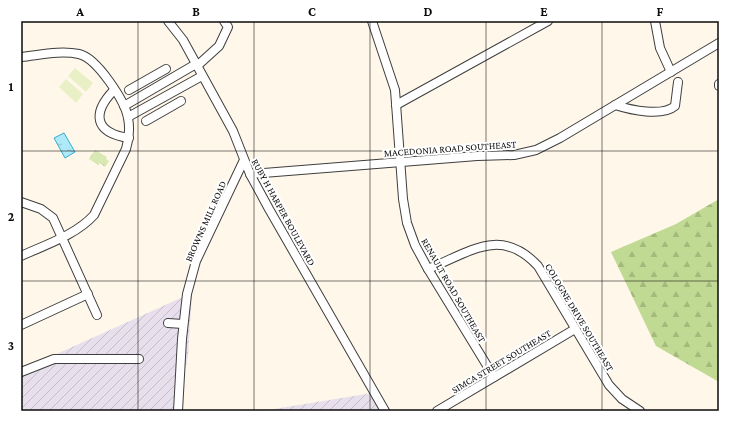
<svg xmlns="http://www.w3.org/2000/svg" width="740" height="432" viewBox="0 0 740 432" font-family="'Crimson Pro',serif">
<style>
.industrial{fill:url(#industrial-furrows)}
.forest{fill:url(#forest-firs)}
.park{fill:url(#park-tufts)}
.pitch{fill:#e9f0c5}
.water{fill:url(#water-ripples);stroke:#34adcf}
.lines{fill:none;stroke-linecap:round;stroke-linejoin:round}
.minor-casing{stroke:#3e3e3e;stroke-width:10}
.minor{stroke:#fff;stroke-width:8}
.grid{fill:none;stroke:#0b0b0b;stroke-width:1;stroke-opacity:0.55}
.labels{text-anchor:middle;stroke-width:4;stroke-linejoin:round;paint-order:stroke}
.street-label{font-size:10px;fill:#0b0b0b;stroke:#fff}
.neatline{fill:none;stroke:#0b0b0b;stroke-width:1.5}
.grid-label{font-size:13px;text-anchor:middle;font-weight:bold;fill:#0b0b0b}
</style>
<defs>
<pattern id="industrial-furrows" width="10" height="10" patternUnits="userSpaceOnUse"><rect width="10" height="10" fill="#e7dfeb"/><path d="M-1 1l2-2M0 10L10 0M9 11l2-2" fill="none" stroke="#c5bec8"/></pattern>
<pattern id="forest-firs" width="22" height="20" patternUnits="userSpaceOnUse"><rect width="22" height="20" fill="#c0da93"/><path d="M5 1l3.5 6h-7zM16 11l3.5 6h-7z" fill="#a4ba7d"/></pattern>
<pattern id="park-tufts" width="24" height="20" patternUnits="userSpaceOnUse"><rect width="24" height="20" fill="#d9e9b3"/><path d="M3 7l-1-3M5 7V3M7 7l1-3M15 17l-1-3M17 17v-4M19 17l1-3" fill="none" stroke="#b9c699"/></pattern>
<pattern id="water-ripples" width="26" height="14" patternUnits="userSpaceOnUse"><rect width="26" height="14" fill="#aee9f7"/><path d="M2 4q2-2 4 0t4 0M15 11q2-2 4 0t4 0" fill="none" stroke="#94c6d2"/></pattern>
</defs>
<rect width="100%" height="100%" fill="#fff7e9"/>
<g class="industrial">
<path d="M192,293L188,356L177,411H21V370Z"/>
<path d="M372,393L383,411H262Z"/>
</g>
<path class="forest" d="M719,199V382L656,346L611,252L676,224Z"/>
<path class="park" d="M95,150L107,157L106,159L109,161L105,167L100,163L98,165L89,159Z"/>
<g class="pitch">
<path d="M75,68L93,83L86,92L68,76Z"/>
<path d="M66,79L83,94L76,103L59,87Z"/>
</g>
<path class="water" d="M64,133L75,152L65,158L54,138Z"/>
<g class="lines">
<g class="minor-casing">
<g id="minor">
<path d="M168,21L183,40L233,131L250,174L269,209L385,411"/>
<path d="M372,21L395,90L403,199L407,223L415,245L428,269L494,377"/>
<path d="M655,21L660,48L671,72"/>
<path d="M21,57C40,55 60,50 79,54C97,58 125,101 128,118C130,128 129,139 126,149L94,215C76,235 45,245 21,256"/>
<path d="M197,66L219,46L228,27L224,21"/>
<path d="M719,84V86"/>
<path d="M114,90C91,114 95,133 129,138"/>
<path d="M129,90L166,69"/>
<path d="M396,105L548,21"/>
<path d="M615,105C631,110 662,117 675,106L678,82"/>
<path d="M124,106L196,64"/>
<path d="M128,117L202,76"/>
<path d="M146,121L181,101"/>
<path d="M250,174L477,156L514,155L536,150L560,138L719,43"/>
<path d="M21,202L41,209L53,218L97,315"/>
<path d="M428,269C470,252 501,226 538,266L609,385L622,399L640,411"/>
<path d="M168,323L183,324"/>
<path d="M21,325L88,294"/>
<path d="M21,372L54,359H139"/>
<path d="M178,411L182,339L187,294L196,261L244,160"/>
<path d="M437,411L575,329"/>
</g>
</g>
<use href="#minor" class="minor"/>
</g>
<path class="grid" d="M138,21V411M254,21V411M370,21V411M486,21V411M602,21V411M21,151H719M21,281H719"/>
<g class="labels">
<g class="street-label">
<text transform="translate(450 148) rotate(-4)" y="4">MACEDONIA ROAD SOUTHEAST</text>
<text transform="translate(284 212) rotate(61)" y="4">RUBY H HARPER BOULEVARD</text>
<text transform="translate(205 221) rotate(-66)" y="4">BROWNS MILL ROAD</text>
<text transform="translate(454 290) rotate(60)" y="4">RENAULT ROAD SOUTHEAST</text>
<text transform="translate(580 317) rotate(59)" y="4">COLOGNE DRIVE SOUTHEAST</text>
<text transform="translate(501 361) rotate(-31)" y="4">SIMCA STREET SOUTHEAST</text>
</g>
</g>
<rect width="740" height="432" fill="none" stroke="#ffffff" stroke-width="44"/>
<rect x="22" y="22" width="696" height="388" class="neatline"/>
<g class="grid-label">
<text x="80" y="16">A</text>
<text x="196" y="16">B</text>
<text x="312" y="16">C</text>
<text x="428" y="16">D</text>
<text x="544" y="16">E</text>
<text x="660" y="16">F</text>
<text x="11" y="91">1</text>
<text x="11" y="221">2</text>
<text x="11" y="350">3</text>
</g>
</svg>
